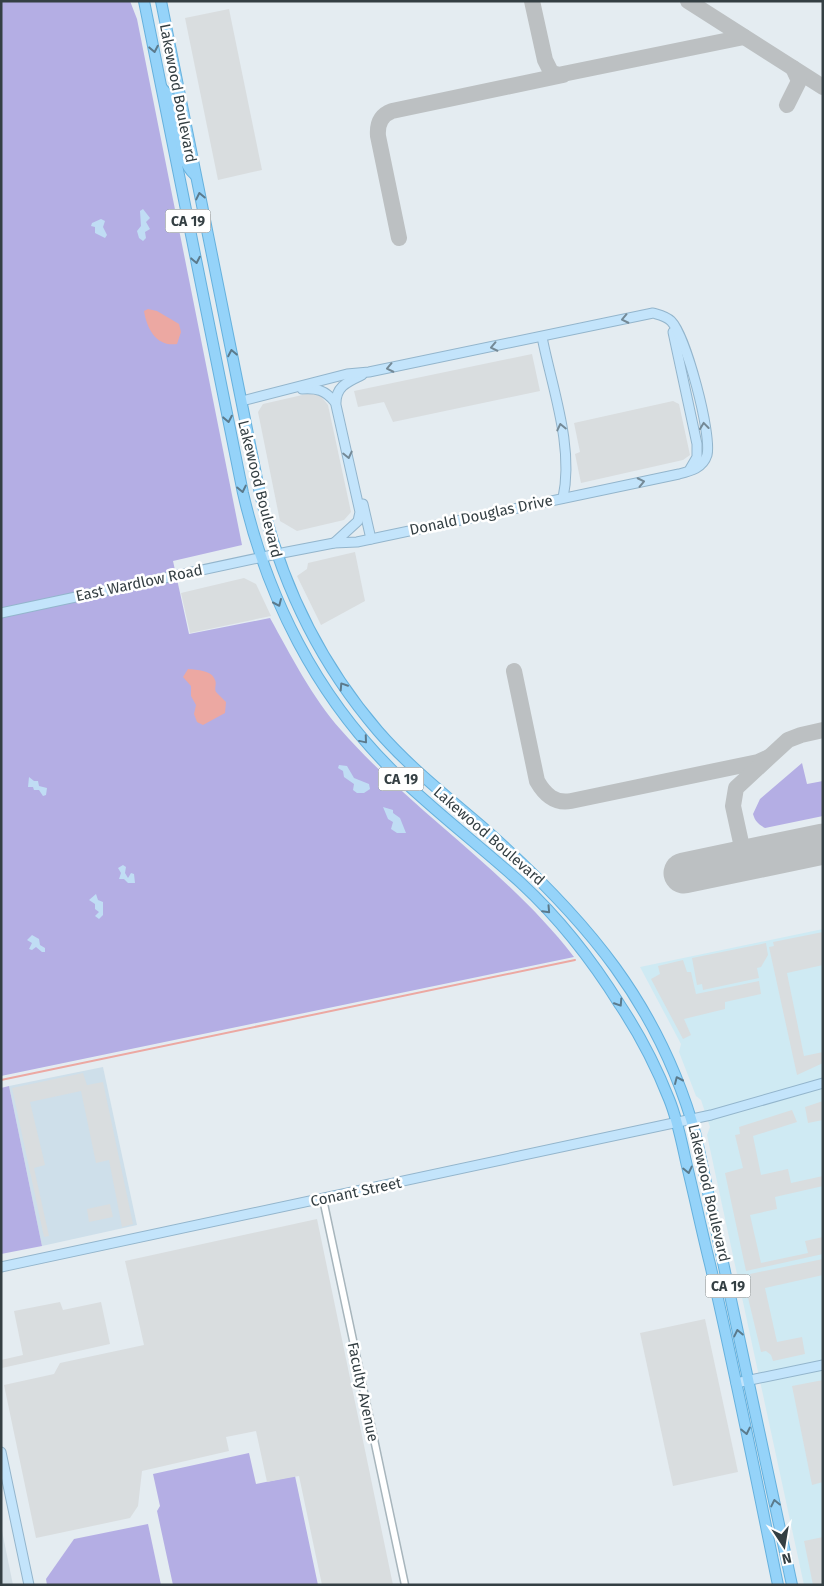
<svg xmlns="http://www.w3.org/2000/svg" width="824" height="1586" viewBox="0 0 824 1586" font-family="'Fira Sans',sans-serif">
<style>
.residential{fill:#d2dee5}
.commercial{fill:#cfeaf3}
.education{fill:#cedfea}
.green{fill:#b4aee4}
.sand{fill:#c0ddf4}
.parking{fill:#d9dddf}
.water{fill:#eca8a2}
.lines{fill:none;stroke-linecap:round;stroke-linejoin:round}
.stream{stroke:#eca8a2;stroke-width:2}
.taxiway{stroke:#bcc0c2;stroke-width:16}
.runway{stroke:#bcc0c2;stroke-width:41}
.street-casing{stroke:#a7b5bc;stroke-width:9}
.secondary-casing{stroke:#93b5cc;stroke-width:11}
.primary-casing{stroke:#66b1dd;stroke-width:12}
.street{stroke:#fff;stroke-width:6}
.secondary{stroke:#c3e4fb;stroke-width:9}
.primary{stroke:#95d3f9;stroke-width:10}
.oneway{stroke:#5b7a8c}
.oneway2{stroke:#748996}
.labels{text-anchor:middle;stroke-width:5;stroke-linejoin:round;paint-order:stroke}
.shield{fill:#fff;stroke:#71797b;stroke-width:1}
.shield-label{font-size:14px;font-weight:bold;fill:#343f43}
.street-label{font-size:15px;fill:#343f43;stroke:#fff}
</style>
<rect width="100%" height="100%" fill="#e4ecf1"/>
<path class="residential" d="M1,1526L13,1585H1Z"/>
<path class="commercial" d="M823,929V1585H804L707,1135L710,1127L701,1100L696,1096L679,1052L681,1044L640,967Z"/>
<path class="education" d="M103,1067L137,1225L42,1246L9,1086Z"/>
<g class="green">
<path d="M1,1H130L137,19L242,545L173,561L189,634L270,618C290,654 313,699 341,730C413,812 507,870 574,957L1,1076Z"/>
<path d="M802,763L807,784L823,781V816L765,828C758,824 755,821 753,814L760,799Z"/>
<path d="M9,1086L42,1246L1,1254V1088Z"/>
<path d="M249,1453L256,1484L295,1476L318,1585H173L157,1511L160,1506L153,1474Z"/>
<path d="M148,1524L161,1585H47L46,1579L74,1539Z"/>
</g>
<g class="sand">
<path d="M143,209L150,218L146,222L150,229L145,232L146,238L143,241L139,238L137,231L141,226L140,211Z"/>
<path d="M101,219L105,221L103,227L107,235L105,238L95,233V227L91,226L92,223Z"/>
<path d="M339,765L347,766L354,778L369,784L370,789L364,793H357L353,790L354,784L344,777L343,771L338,768Z"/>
<path d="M29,777L34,781H38L39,786L47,788L46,795L43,796L39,790H34L33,787H28Z"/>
<path d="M383,807L393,810V813L400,818L406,833H397L391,829L393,822L388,819Z"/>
<path d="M123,865L126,867L125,873L128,878L131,873L134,874L135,883H128L124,879H119L121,873L118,868Z"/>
<path d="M96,894L98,900L103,902V915L99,919L95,916L99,912L95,909V904L89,900Z"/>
<path d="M32,935L39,939L40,945L45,948V952H42L36,947L32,950L29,949L32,943L27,940Z"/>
</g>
<g class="parking">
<path d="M229,9L262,170L218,180L185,18Z"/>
<path d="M532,354L540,391L393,422L384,402L358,407L354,391Z"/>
<path d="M311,393L320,395L328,405L351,512L344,520L297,531L280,521L258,412L263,404Z"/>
<path d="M673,401L679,404L690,455L683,460L581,483L575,454L580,452L574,423Z"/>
<path d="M355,552L365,601L321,625L297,576L307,569L308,563Z"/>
<path d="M244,578L256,584L271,616L190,633L181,593Z"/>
<path d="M823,932V965L787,973L804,1056L823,1052V1063L797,1075L769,947L774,946L773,942Z"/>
<path d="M766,943L768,955L761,967L757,968L759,978L703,990L702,984L697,985L692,958Z"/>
<path d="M683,960L687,972H691L696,994L759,981L761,994L725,1002V1009L684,1019L691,1035L683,1039L651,979L660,974L658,966Z"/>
<path d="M83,1073L87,1085L103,1082L133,1224L122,1227L109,1160L96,1163L81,1091L30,1102L45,1165L34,1168L49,1236L44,1237L12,1088Z"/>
<path d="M823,1101V1120L808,1123L805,1107Z"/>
<path d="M792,1110L797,1122L753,1136L761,1175L788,1169L791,1183L823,1176V1186L775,1197L777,1209L750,1215L761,1263L808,1253L805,1241L823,1237V1254L746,1271L725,1173L743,1168L735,1135L740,1134L739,1127Z"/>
<path d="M110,1204L113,1217L89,1222L87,1209Z"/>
<path d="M317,1219L393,1585H322L299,1476L267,1482L256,1431L226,1437L229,1451L142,1471L138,1506L130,1518L36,1538L4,1385L54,1374L60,1363L144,1345L125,1261Z"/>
<path d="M823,1259V1275L765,1288L777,1342L802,1337L805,1354L773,1361L771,1355L766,1351L761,1352L744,1281L751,1279L750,1274Z"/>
<path d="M60,1302L63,1310L101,1302L110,1344L2,1368L1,1360L23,1355L14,1311Z"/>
<path d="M705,1319L738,1472L673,1486L640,1333Z"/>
<path d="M823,1380V1482L812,1485L792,1386Z"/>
<path d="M823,1537V1585H813L804,1541Z"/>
</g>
<g class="water">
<path d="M148,309L157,311L179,324L181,332L177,344C157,347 147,330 144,311Z"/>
<path d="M188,669C197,670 212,670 215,680C217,684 214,688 216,692L226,702L225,713L203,725L197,722L194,714L196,705L191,696V686L183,677Z"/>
</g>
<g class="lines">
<path class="stream" d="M1,1080L575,960"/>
<g class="taxiway">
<path d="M532,1L545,60L551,72L558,75L744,37"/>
<path d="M688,1L823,87"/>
<path d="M787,105L799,81L793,68"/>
<path d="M399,238L378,136C377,124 381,115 392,111L563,75"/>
<path d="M514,671L537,781C545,795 555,804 571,801L758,762L769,757"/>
<path d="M745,861L733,806L736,788L788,740L801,735L823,730"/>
</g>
<path class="runway" d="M684,873L823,844"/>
<g class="street-casing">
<path id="street" d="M323,1199L405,1585"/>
</g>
<g class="secondary-casing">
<g id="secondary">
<path d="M673,332L697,444V457L690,469"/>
<path d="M542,337C552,388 574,446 563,498"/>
<path d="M302,389C317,388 325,390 335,402"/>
<path d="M363,504L371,539"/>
<path d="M334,543L358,521L360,512L336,405C335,387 347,382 362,375"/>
<path d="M1,613L277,554L334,543L357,542L679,474C691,471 703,468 707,455C712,434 686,336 671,321C666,316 660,315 653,313L369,372L347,374L242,401"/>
<path d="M1,1267L711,1115L823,1083"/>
<path d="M736,1383L823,1365"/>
<path d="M1,1452L29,1585"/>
</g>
</g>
<g class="primary-casing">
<g id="primary">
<path d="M144,1L243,493C267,597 316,695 393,771C434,811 479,845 521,883C560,919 592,960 620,1005C640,1035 656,1066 669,1099C678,1121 682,1144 687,1166C695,1199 702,1232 710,1264C735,1371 756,1478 778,1585"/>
<path d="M161,1L259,489C279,578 318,661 378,731C410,768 449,798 487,831C586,919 660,1005 696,1136L792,1585"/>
<path d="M162,88C186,113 173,156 195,175"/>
</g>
</g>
<use href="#street" class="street"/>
<use href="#secondary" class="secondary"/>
<use href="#primary" class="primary"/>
</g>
<defs><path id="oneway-chevron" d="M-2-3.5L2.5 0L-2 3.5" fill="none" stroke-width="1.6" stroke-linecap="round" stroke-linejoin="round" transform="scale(1.25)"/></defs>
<g class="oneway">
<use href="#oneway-chevron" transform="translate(154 49) rotate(79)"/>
<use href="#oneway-chevron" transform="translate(200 196) rotate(-102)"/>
<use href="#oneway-chevron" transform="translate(196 260) rotate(79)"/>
<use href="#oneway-chevron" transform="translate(232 353) rotate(-101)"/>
<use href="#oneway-chevron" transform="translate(228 419) rotate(79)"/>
<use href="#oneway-chevron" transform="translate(242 489) rotate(78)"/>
<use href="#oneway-chevron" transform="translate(278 603) rotate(66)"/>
<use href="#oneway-chevron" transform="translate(343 686) rotate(-123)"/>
<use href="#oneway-chevron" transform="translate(364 740) rotate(50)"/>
<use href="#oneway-chevron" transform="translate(547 910) rotate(47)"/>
<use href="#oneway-chevron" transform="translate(619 1003) rotate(57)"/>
<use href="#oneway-chevron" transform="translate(678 1080) rotate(-114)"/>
<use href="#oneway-chevron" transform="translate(688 1170) rotate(77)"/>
<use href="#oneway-chevron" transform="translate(738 1333) rotate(-102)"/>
<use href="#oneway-chevron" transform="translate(746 1431) rotate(78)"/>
<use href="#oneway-chevron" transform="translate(775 1503) rotate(-102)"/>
</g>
<g class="oneway2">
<use href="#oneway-chevron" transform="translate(625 319) rotate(168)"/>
<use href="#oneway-chevron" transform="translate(494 347) rotate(168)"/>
<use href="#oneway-chevron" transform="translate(390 368) rotate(168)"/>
<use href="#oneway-chevron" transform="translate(704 426) rotate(-97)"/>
<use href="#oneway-chevron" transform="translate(561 427) rotate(-103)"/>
<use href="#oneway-chevron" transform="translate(348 455) rotate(77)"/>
<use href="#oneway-chevron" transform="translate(641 482) rotate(-12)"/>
</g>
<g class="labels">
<g class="shield">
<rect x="165.5" y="209.5" width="45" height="23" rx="4"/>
<rect x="378.5" y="767.5" width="45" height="23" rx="4"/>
<rect x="705.5" y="1274.5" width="45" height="23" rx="4"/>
</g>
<g class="shield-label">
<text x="188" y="226">CA 19</text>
<text x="401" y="784">CA 19</text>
<text x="728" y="1291">CA 19</text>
</g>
<g class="street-label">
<text transform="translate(178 93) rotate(79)" y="5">Lakewood Boulevard</text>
<text transform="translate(260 489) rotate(76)" y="5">Lakewood Boulevard</text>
<text transform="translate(481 515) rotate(-12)" y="5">Donald Douglas Drive</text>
<text transform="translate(139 583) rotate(-12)" y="5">East Wardlow Road</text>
<text transform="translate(489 836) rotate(41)" y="5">Lakewood Boulevard</text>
<text transform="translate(356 1192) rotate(-12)" y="5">Conant Street</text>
<text transform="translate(709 1193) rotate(77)" y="5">Lakewood Boulevard</text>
<text transform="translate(363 1392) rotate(78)" y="5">Faculty Avenue</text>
</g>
</g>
<rect width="824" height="1586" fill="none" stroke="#343f43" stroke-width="5"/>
<g transform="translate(784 1546) rotate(168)" stroke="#ffffff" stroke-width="4" paint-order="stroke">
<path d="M0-4L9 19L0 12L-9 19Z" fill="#343f43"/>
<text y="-8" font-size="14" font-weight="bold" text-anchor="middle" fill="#343f43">N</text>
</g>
</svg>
